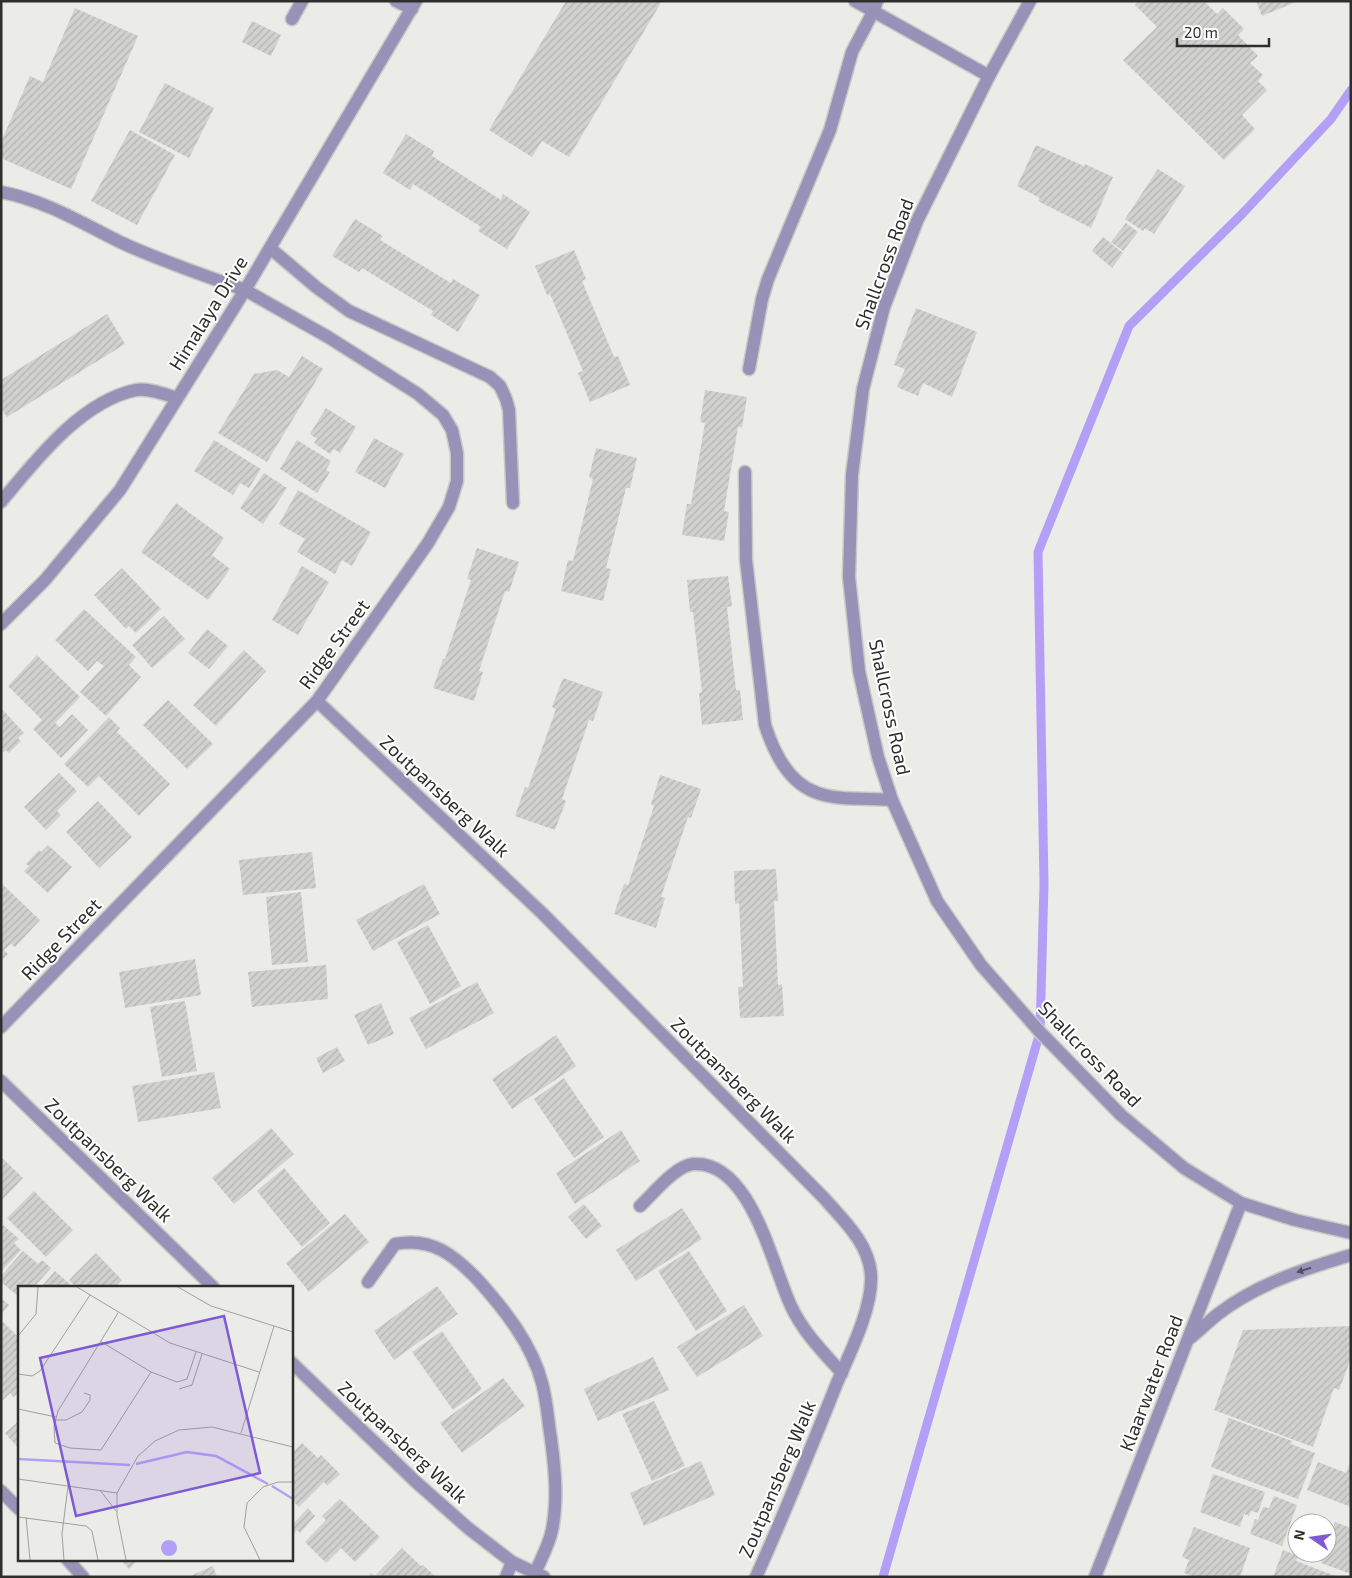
<svg xmlns="http://www.w3.org/2000/svg" width="1352" height="1578" viewBox="0 0 1352 1578" font-family="'Exo 2',sans-serif">
<style>
.lines{fill:none;stroke-linecap:round;stroke-linejoin:round}
.stream{stroke:#b49ff7;stroke-width:9}
.building{fill:url(#building-hatch)}
.service-casing{stroke:#c9cac6;stroke-width:15}
.minor-casing{stroke:#c9cac6;stroke-width:15}
.tertiary-casing{stroke:#c9cac6;stroke-width:15}
.service{stroke:#9992b8;stroke-width:12}
.minor{stroke:#9992b8;stroke-width:12}
.tertiary{stroke:#9992b8;stroke-width:12}
.oneway{fill:#53515e}
.labels{text-anchor:middle;stroke-width:4;stroke-linejoin:round;paint-order:stroke}
.street-label{font-size:19px;fill:#2e2e2d;stroke:#fff}
.inset-river{fill:none;stroke:#b49ff7;stroke-width:2.5}
.inset-road{fill:none;stroke:#9fa09d;stroke-width:1}
.view{fill:#7f5ad4;fill-opacity:0.15;stroke:#7f5ad4;stroke-width:2.5}
.inset-edge{fill:none;stroke:#2e2e2d;stroke-width:2.5}
</style>
<defs>
<pattern id="building-hatch" width="6" height="6" patternUnits="userSpaceOnUse" patternTransform="scale(1.25)"><rect width="6" height="6" fill="#d1d2cf"/><path d="M-1 1l2-2M0 6l6-6M5 7l2-2" fill="none" stroke="#b4b5b2"/></pattern>
</defs>
<rect width="100%" height="100%" fill="#ebece8"/>
<g class="lines">
<path class="stream" d="M883,1577L1040,1032L1044,884L1038,552L1129,326L1243,213L1331,119L1351,90"/>
</g>
<g class="building">
<path d="M566,1H662L569,157L542,141L532,157L489,130Z"/>
<path d="M1139,1H1204L1217,14L1223,8L1244,29L1238,35L1258,56L1250,63L1263,75L1258,81L1267,90L1242,115L1255,129L1224,160L1123,60L1157,27L1135,5Z"/>
<path d="M1256,1H1298L1262,16Z"/>
<path d="M75,8L138,36L71,189L1,158V142L30,76L43,82Z"/>
<path d="M252,21L281,35L271,56L242,42Z"/>
<path d="M165,83L214,108L189,158L139,132Z"/>
<path d="M130,130L175,155L137,225L91,201Z"/>
<path d="M406,134L434,151L432,156L501,200L503,194L530,212L507,249L478,231L481,227L413,184L410,190L383,173Z"/>
<path d="M1036,145L1084,166L1085,164L1113,177L1091,228L1038,201L1040,198L1017,186Z"/>
<path d="M1158,169L1185,186L1154,234L1145,228L1143,231L1125,219Z"/>
<path d="M355,219L383,236L380,240L451,283L453,279L480,295L458,332L431,315L433,311L362,268L359,272L332,256Z"/>
<path d="M1126,223L1138,232L1123,251L1111,242Z"/>
<path d="M1103,237L1123,253L1112,268L1092,251Z"/>
<path d="M574,250L586,279L582,281L614,357L618,356L630,385L590,402L578,373L583,371L550,294L547,295L535,266Z"/>
<path d="M916,308L977,332L952,397L923,383L918,396L897,387L905,369L894,365Z"/>
<path d="M107,314L125,344L7,417L1,408V380Z"/>
<path d="M302,356L323,369L267,462L218,433L254,374L277,370L289,377Z"/>
<path d="M705,390L747,397L742,427H738L724,511L729,512L724,541L682,535L687,504H691L705,423L700,422Z"/>
<path d="M326,408L356,427L340,453L334,449L330,454L314,443L317,439L310,434Z"/>
<path d="M374,438L404,454L385,488L355,472Z"/>
<path d="M214,440L261,469L249,488L240,483L233,495L194,471Z"/>
<path d="M297,440L331,461L326,470L330,472L317,493L280,469Z"/>
<path d="M596,448L637,458L630,488H626L606,568L611,569L603,601L561,591L568,560L573,561L593,479L589,477Z"/>
<path d="M264,473L287,488L263,524L240,508Z"/>
<path d="M298,490L371,532L352,566L342,560L335,574L297,552L305,539L279,524Z"/>
<path d="M176,503L224,538L212,555L230,569L208,600L141,552Z"/>
<path d="M477,548L519,562L509,592L505,591L479,671L483,672L474,701L433,688L443,659H445L471,580L467,579Z"/>
<path d="M302,566L329,582L298,635L272,620Z"/>
<path d="M122,568L161,609L136,633L129,626L126,629L94,595Z"/>
<path d="M728,576L732,606L727,607L736,690H740L743,720L702,725L699,693L702,692L693,612H690L687,580Z"/>
<path d="M84,609L136,657L129,665L141,677L106,716L80,692L104,666L97,661L88,671L55,640Z"/>
<path d="M164,616L185,639L152,668L132,645Z"/>
<path d="M207,629L228,646L209,669L188,653Z"/>
<path d="M244,650L266,671L216,726L193,705Z"/>
<path d="M37,655L80,697L55,723L60,727L72,714L88,730L61,758L33,729L42,720L8,686Z"/>
<path d="M563,678L603,692L593,721L589,720L562,799L566,801L555,830L515,816L525,787L528,788L556,709L552,707Z"/>
<path d="M168,700L213,744L187,769L143,725Z"/>
<path d="M1,708L24,733L18,738L21,741L9,753L6,750L1,754Z"/>
<path d="M109,717L120,728L117,732L170,784L139,816L99,776L88,787L64,764Z"/>
<path d="M59,773L77,791L57,811L61,815L46,830L24,807Z"/>
<path d="M660,775L701,789L691,818L688,817L661,897L665,898L656,928L614,914L624,884L628,885L654,806L651,804Z"/>
<path d="M98,801L132,837L99,868L66,832Z"/>
<path d="M48,845L72,867L48,893L24,871L29,866L26,864L39,850L41,852Z"/>
<path d="M312,852L316,888L243,895L239,860Z"/>
<path d="M776,869L778,901H774L778,985L782,984L784,1016L740,1018L738,987H743L739,903L735,904L734,871Z"/>
<path d="M1,883L40,920L15,947L11,944L4,950L8,954L1,961Z"/>
<path d="M424,884L440,914L373,951L356,920Z"/>
<path d="M301,892L308,962L272,965L266,897Z"/>
<path d="M428,925L461,986L430,1004L397,942Z"/>
<path d="M195,959L201,995L125,1008L119,972Z"/>
<path d="M326,965L328,999L252,1007L248,972Z"/>
<path d="M477,982L494,1013L426,1049L409,1018Z"/>
<path d="M185,1001L197,1071L162,1077L150,1007Z"/>
<path d="M381,1003L394,1034L368,1045L354,1015Z"/>
<path d="M556,1035L576,1066L512,1109L492,1079Z"/>
<path d="M337,1047L345,1061L323,1073L316,1058Z"/>
<path d="M214,1072L221,1108L138,1122L132,1086Z"/>
<path d="M564,1078L604,1137L574,1158L534,1099Z"/>
<path d="M271,1128L294,1154L234,1204L212,1178Z"/>
<path d="M621,1130L640,1161L575,1204L556,1173Z"/>
<path d="M1,1157L23,1178L1,1201Z"/>
<path d="M284,1168L330,1223L302,1247L257,1191Z"/>
<path d="M34,1191L73,1230L46,1257L7,1218Z"/>
<path d="M584,1204L602,1226L586,1239L568,1217Z"/>
<path d="M682,1208L702,1239L636,1281L616,1250Z"/>
<path d="M345,1214L369,1242L309,1292L286,1263Z"/>
<path d="M3,1225L19,1239L14,1243L21,1250L1,1272V1228Z"/>
<path d="M23,1251L38,1264L42,1260L51,1268L34,1287H19V1297L1,1282V1276Z"/>
<path d="M689,1251L727,1311L696,1331L658,1271Z"/>
<path d="M96,1253L122,1280L115,1287H76L69,1280Z"/>
<path d="M55,1271L73,1287H41Z"/>
<path d="M437,1286L458,1314L394,1360L374,1331Z"/>
<path d="M1,1298L9,1305L1,1315Z"/>
<path d="M744,1305L763,1336L697,1377L677,1347Z"/>
<path d="M3,1322L19,1338L17,1355L19,1357V1392L13,1397L10,1393L1,1402V1323Z"/>
<path d="M1351,1326V1359L1339,1390L1334,1388L1313,1447L1214,1410L1243,1330Z"/>
<path d="M442,1331L482,1389L453,1410L412,1352Z"/>
<path d="M653,1357L669,1390L598,1421L584,1389Z"/>
<path d="M503,1378L525,1406L462,1453L440,1423Z"/>
<path d="M654,1401L685,1466L652,1481L622,1414Z"/>
<path d="M1229,1418L1292,1441L1291,1444L1315,1453L1298,1499L1211,1467Z"/>
<path d="M19,1421V1449L5,1433Z"/>
<path d="M302,1443L318,1458L321,1455L340,1474L327,1486L324,1482L299,1507L291,1499V1454Z"/>
<path d="M1351,1460V1507L1307,1490L1318,1462L1346,1473Z"/>
<path d="M701,1461L715,1495L644,1526L630,1493Z"/>
<path d="M1213,1474L1265,1492L1258,1513L1251,1511L1249,1516L1244,1514L1240,1527L1200,1512Z"/>
<path d="M1274,1496L1297,1505L1282,1546L1250,1534L1255,1519L1258,1520L1263,1507L1269,1508Z"/>
<path d="M340,1499L380,1537L355,1562L341,1548L326,1563L305,1542L326,1520L322,1516Z"/>
<path d="M308,1508L315,1516L300,1533L297,1530L291,1537V1522L293,1524Z"/>
<path d="M1335,1522L1351,1528V1574L1321,1563L1324,1553H1327V1545Z"/>
<path d="M1194,1527L1250,1548L1240,1577H1195L1184,1573L1189,1560L1182,1557Z"/>
<path d="M402,1548L421,1566L423,1565L436,1577H368L371,1573L375,1576Z"/>
<path d="M1283,1550L1298,1556L1296,1561L1338,1577H1273Z"/>
<path d="M120,1559H139L129,1569Z"/>
<path d="M213,1566L217,1577H188Z"/>
</g>
<g class="lines">
<g class="service-casing">
<g id="service">
<path d="M396,1L412,9"/>
<path d="M292,19L302,1"/>
<path d="M1,192C44,200 82,223 120,242C161,261 203,275 245,290"/>
<path d="M749,369L762,299L768,279L830,130L852,52L873,12L877,1"/>
<path d="M745,472L746,560L765,725C773,750 788,782 815,792C836,801 869,798 892,800"/>
<path d="M1,502C35,461 81,401 136,390C148,388 165,394 177,398"/>
<path d="M640,1206C653,1194 675,1166 693,1164C751,1160 772,1266 791,1306C803,1332 823,1352 842,1373"/>
</g>
</g>
<g class="minor-casing">
<g id="minor">
<path d="M855,1L989,76"/>
<path d="M270,248L316,287L349,311L490,377L500,386L506,399L509,410L513,503"/>
<path d="M1,624L45,580L120,490L245,290L416,1"/>
<path d="M317,701L542,913L824,1198C843,1220 869,1243 871,1275C873,1307 850,1353 837,1383C811,1448 785,1513 756,1577"/>
<path d="M1,1027L317,701L428,543L449,507L457,481V453L452,430L443,415L418,394L328,337L245,290"/>
<path d="M1,1081L213,1287"/>
<path d="M368,1282L395,1244C432,1237 454,1255 478,1280C504,1309 532,1344 542,1383C547,1401 548,1421 551,1439C555,1469 558,1501 552,1530C549,1545 541,1559 535,1573"/>
<path d="M291,1362L416,1482L468,1528L512,1562L544,1577"/>
<path d="M1,1491L19,1509"/>
<path d="M67,1559L83,1577"/>
<path d="M506,1577L512,1562"/>
</g>
</g>
<g class="tertiary-casing">
<g id="tertiary">
<path d="M1030,1L989,76L917,221L884,307L863,389L852,475L849,577L859,671L878,757L892,800L937,901L981,965L1040,1032L1121,1115L1184,1168L1241,1203L1295,1220L1351,1233"/>
<path d="M1189,1339C1199,1331 1208,1322 1218,1314C1257,1284 1304,1269 1351,1255"/>
<path d="M1095,1577L1241,1203"/>
</g>
</g>
<use href="#service" class="service"/>
<use href="#minor" class="minor"/>
<use href="#tertiary" class="tertiary"/>
</g>
<defs><path id="oneway-solid" d="M-6-.8H1V-3.2L6.5 0L1 3.2V.8H-6Z" transform="scale(1.25)"/></defs>
<use class="oneway" href="#oneway-solid" transform="translate(1304 1270) rotate(162)"/>
<g class="labels">
<g class="street-label">
<text transform="translate(884 264) rotate(-70)" y="7">Shallcross Road</text>
<text transform="translate(208 313) rotate(-58)" y="7">Himalaya Drive</text>
<text transform="translate(334 644) rotate(-54)" y="7">Ridge Street</text>
<text transform="translate(890 707) rotate(78)" y="7">Shallcross Road</text>
<text transform="translate(445 796) rotate(43)" y="7">Zoutpansberg Walk</text>
<text transform="translate(61 939) rotate(-46)" y="7">Ridge Street</text>
<text transform="translate(1090 1054) rotate(46)" y="7">Shallcross Road</text>
<text transform="translate(734 1080) rotate(45)" y="7">Zoutpansberg Walk</text>
<text transform="translate(109 1160) rotate(44)" y="7">Zoutpansberg Walk</text>
<text transform="translate(1151 1383) rotate(-69)" y="7">Klaarwater Road</text>
<text transform="translate(403 1442) rotate(43)" y="7">Zoutpansberg Walk</text>
<text transform="translate(777 1479) rotate(-67)" y="7">Zoutpansberg Walk</text>
</g>
</g>
<g transform="translate(18 1286)">
<rect width="275" height="275" fill="#ebece8"/>
<path d="M143 262a8 8 0 1 1 16 0a8 8 0 1 1-16 0Z" fill="#b49ff7"/>
<path class="inset-river" d="M0,173L112,179M118,178L169,166L198,170L250,198M254,200L275,213"/>
<path class="inset-road" d="M59,1L152,57L241,86M160,1L193,20L275,46M100,27L40,125L36,140L37,157L52,162L83,164L133,86M0,50L18,28L20,1M82,55L133,86L159,96L169,93L178,66M0,88L14,90L22,85L72,9M161,103L174,99L184,68M0,123L38,131M37,134H48L64,126L72,114V109L66,107M223,147L256,40M0,193L99,207M82,204L98,225M0,231L68,240L74,245L80,274M8,231L12,274M46,274L44,248L50,200M108,274L99,229V207L120,170L137,155L161,144L194,141L275,161M242,274L226,241L229,217L245,201L260,196H275"/>
<path class="view" d="M206,30L242,187L58,230L22,72Z"/>
<rect width="275" height="275" class="inset-edge"/>
</g>
<rect width="1352" height="1578" fill="none" stroke="#2e2e2d" stroke-width="5"/>
<g transform="translate(1312 1538) rotate(283)"><circle r="24" fill="#ffffff" stroke="#ababab"/>
<path d="M0-4L9 19L0 12L-9 19Z" fill="#7f5ad4"/>
<text y="-8" font-size="14" font-weight="bold" text-anchor="middle" fill="#2e2e2d">N</text>
</g>
<path d="M1177 38v8h92v-8" fill="none" stroke="#2e2e2d" stroke-width="2.5"/>
<text x="1184" y="38" font-size="15" fill="#2e2e2d" stroke="#ffffff" stroke-width="4" paint-order="stroke">20 m</text>
</svg>
